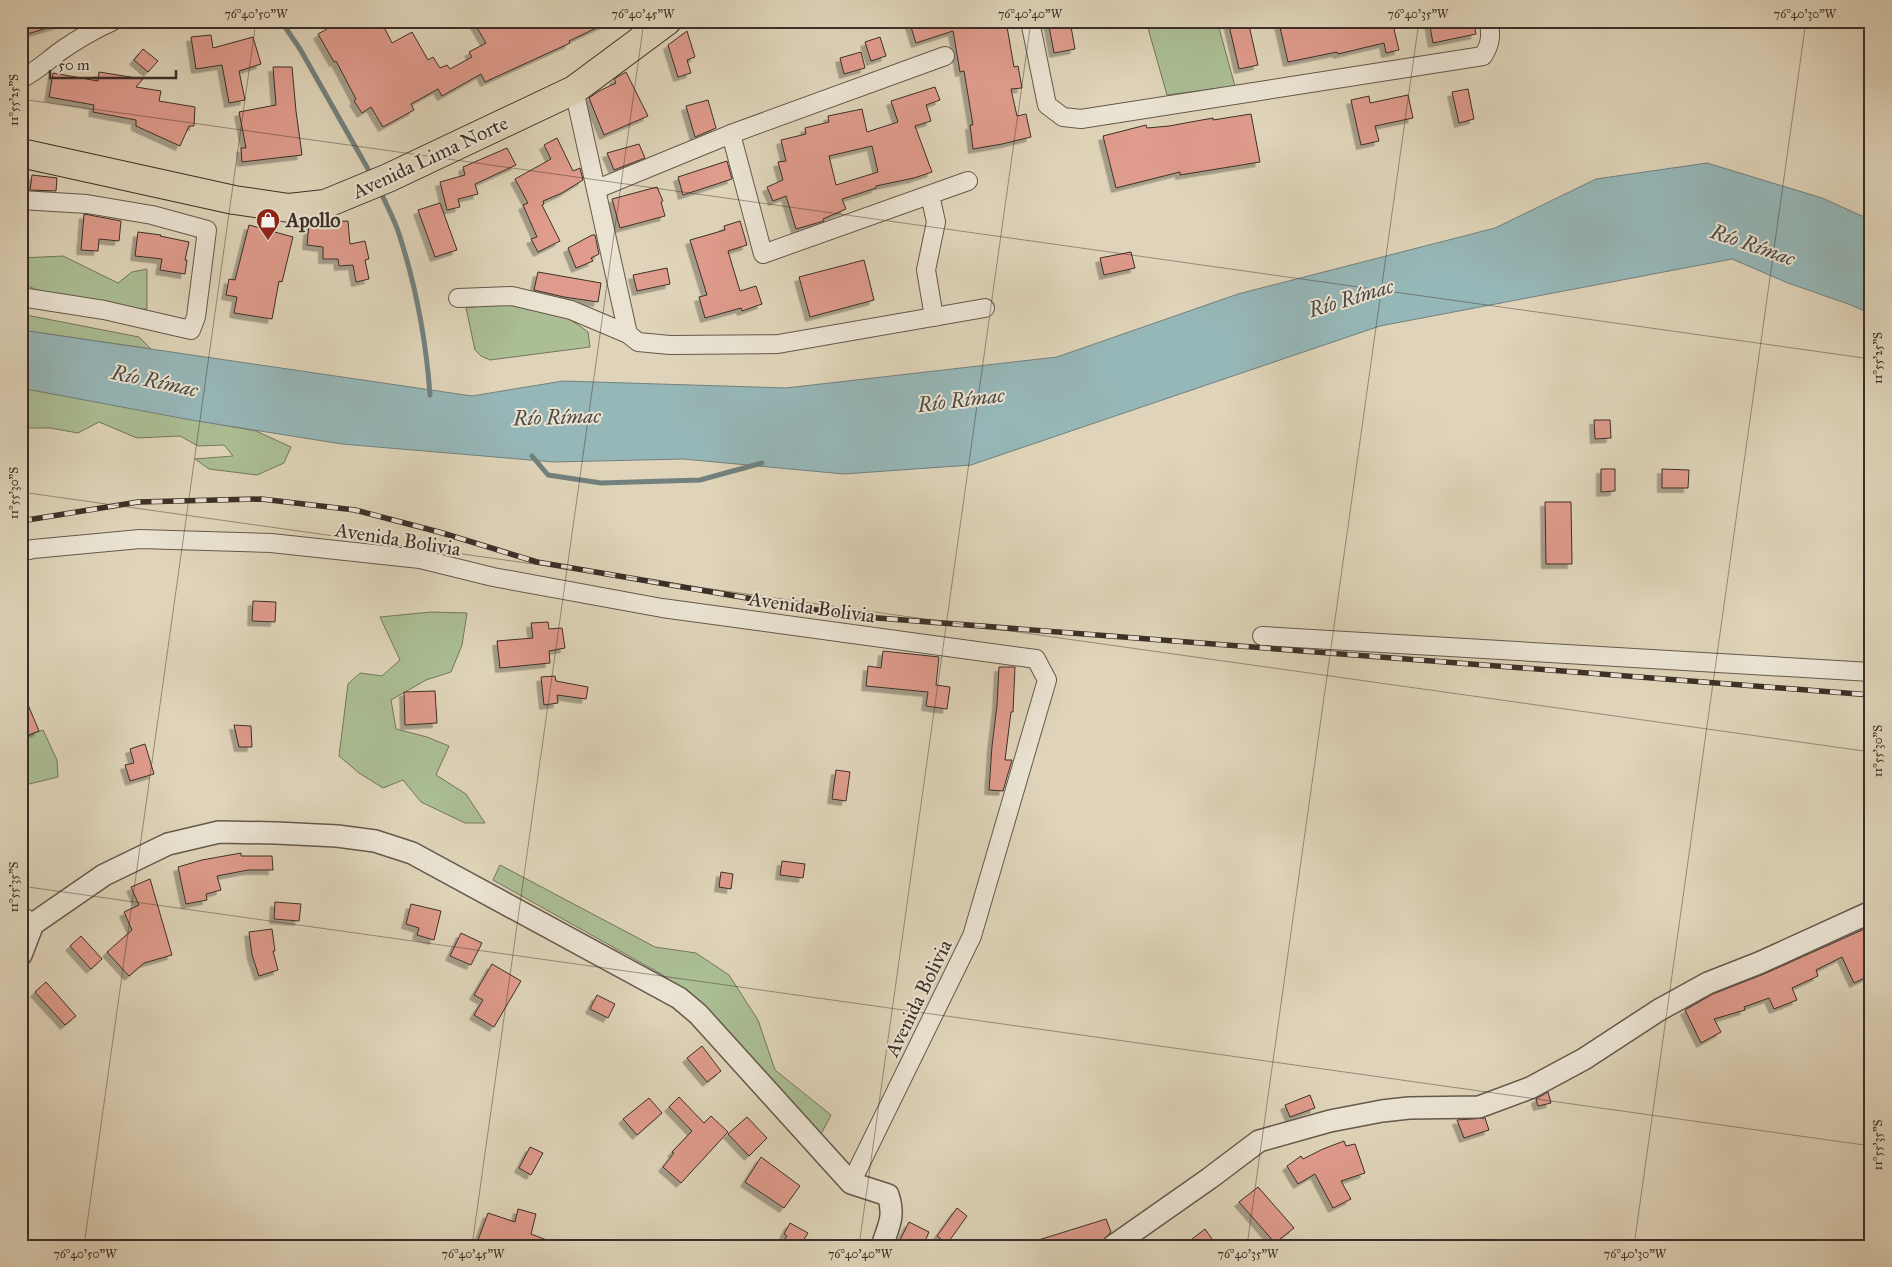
<svg xmlns="http://www.w3.org/2000/svg" width="1892" height="1267" viewBox="0 0 1892 1267" font-family="'IM FELL Great Primer',serif">
<style>
.green{fill:#abbe94;stroke:#74765e}
.water{fill:#96b7b8;stroke:#72817e}
.lines{fill:none;stroke-linecap:round;stroke-linejoin:round}
.stream{stroke:#72817e;stroke-width:5}
.building{fill:#df9b8c;stroke:#3c2f28;fill-rule:evenodd;filter:url(#shadow)}
.minor-casing{stroke:#65584c;stroke-width:20}
.tertiary-casing{stroke:#65584c;stroke-width:24}
.trunk-casing{stroke:#3c2f28;stroke-width:30}
.minor{stroke:#eae3d2;stroke-width:18}
.tertiary{stroke:#eae3d2;stroke-width:21}
.trunk{stroke:#dfd4b9;stroke-width:28}
.rail-casing{stroke:#3c2f28;stroke-width:5.5}
.rail{stroke:#eae3d2;stroke-width:4;stroke-dasharray:11;stroke-linecap:butt}
.ticks{fill:none;stroke:#3c2f28;stroke-width:1;stroke-opacity:0.45}
.labels{text-anchor:middle;stroke-width:4;stroke-linejoin:round;paint-order:stroke}
.street-label{font-size:20px;fill:#3c2f28;stroke:#eae3d2}
.poi-label{font-size:20px;font-weight:bold;fill:#3c2f28;stroke:#eae3d2;text-anchor:start}
.water-label{font-size:21px;font-style:italic;fill:#4e4a45;stroke:#eae3d2}
.neatline{fill:none;stroke:#3c2f28;stroke-width:2}
.ticks-label{font-size:12px;text-anchor:middle;fill:#3c2f28}
</style>
<defs>
<filter id="shadow"><feDropShadow dx="-4.5" dy="4.5" stdDeviation="0" flood-color="#0004"/></filter>
</defs>
<rect width="100%" height="100%" fill="#dfd4b9"/>
<filter id="stains"><feTurbulence type="fractalNoise" baseFrequency=".004" numOctaves="4"/><feColorMatrix values="0 0 0 0 .2 0 0 0 0 .09 0 0 0 0 .02 0 0 0 .5 -.17"/></filter>
<radialGradient id="worn" r=".72"><stop offset=".6" stop-color="#630" stop-opacity="0"/><stop offset="1" stop-color="#630" stop-opacity=".3"/></radialGradient>
<g class="green">
<path d="M1146,21H1217L1235,86L1167,95Z"/>
<path d="M63,256L118,283L132,272L147,269V309C120,309 91,309 64,303C50,299 38,288 21,284V258Z"/>
<path d="M520,301C548,309 565,314 588,332L590,347L490,360L481,356L475,350L466,308Z"/>
<path d="M21,314L139,337L151,349L21,330Z"/>
<path d="M21,388L256,431L291,447L284,463L257,475L209,469L195,459L233,456L224,445L198,446L180,436L137,438L99,422L78,433L50,428H25L28,460L21,471Z"/>
<path d="M431,612L467,613L462,645L451,672L426,680L391,700L396,729L427,737L449,746L436,775L466,794L485,823H465L421,802L403,780L383,788L359,773L339,756L348,684L360,673L382,676L400,660L380,617Z"/>
<path d="M43,730L57,760L58,777L21,786V738Z"/>
<path d="M500,865L655,947L696,953L729,975L758,1020L775,1070L831,1115L818,1140L694,1000L663,975L493,880Z"/>
</g>
<path class="water" d="M1707,163L1822,198L1871,220V314L1851,305L1788,283L1732,259L1380,326L971,465L844,474L683,459L554,462L342,444L191,420L21,388V330L472,396L563,381L786,388L1057,357L1238,294L1495,228L1596,179Z"/>
<g class="lines">
<g class="stream">
<path d="M281,21L300,49L368,169"/>
<path d="M382,195C388,208 395,221 399,234C416,286 426,340 430,395"/>
<path d="M532,456L548,475L601,483L700,480L762,463"/>
</g>
</g>
<g class="building">
<path d="M21,21H59L60,24L21,36Z"/>
<path d="M341,21H381L392,43L412,32L428,60L433,57L440,68L447,65L450,69L472,57L469,52L486,43L473,21H611L569,41L570,43L485,82L481,74L442,96L438,89L411,104L414,110L383,127L371,107L362,113L354,101L356,99L336,61L334,62L318,34Z"/>
<path d="M909,21H1006L1014,67L1018,66L1022,88L1011,89L1017,116L1026,114L1031,137L1002,144L973,149L970,125H973L964,71L960,72L953,31L916,43Z"/>
<path d="M1048,21H1070L1075,49L1054,53Z"/>
<path d="M1228,21H1248L1258,65L1239,69Z"/>
<path d="M1288,21H1295L1296,28L1326,21H1392L1399,50L1386,53L1384,43L1338,54L1337,52L1288,62L1279,23Z"/>
<path d="M1429,21H1473L1476,34L1433,43Z"/>
<path d="M687,31L695,57L687,60L691,73L678,77L668,45Z"/>
<path d="M211,35L213,48L253,37L261,64L239,71L245,100L229,103L222,65L196,69L191,37Z"/>
<path d="M880,37L886,56L871,61L865,42Z"/>
<path d="M143,49L158,61L148,72L134,60Z"/>
<path d="M861,52L865,68L844,74L840,58Z"/>
<path d="M273,67H292L296,111L302,155L242,162L241,148H246L239,112L276,105Z"/>
<path d="M99,72L143,79L136,87L161,91L159,101L195,107L194,126H189L180,146L136,126V120L93,112L94,105L49,97L53,73L98,81Z"/>
<path d="M626,72L648,116L604,135L589,98L599,91L616,83L614,79Z"/>
<path d="M935,87L940,100L926,105L931,121L915,126L932,172L914,178L876,186V188L842,199L846,209L823,219L824,221L796,229L786,196L773,201L767,187L783,180L778,162L786,161L781,140L806,134L805,128L829,122L828,116L862,109L867,132L898,122L891,101ZM872,146L878,172L836,185L829,156Z"/>
<path d="M1468,89L1474,119L1459,123L1452,92Z"/>
<path d="M1408,95L1413,118L1375,126L1379,141L1361,145L1351,100L1369,96L1370,103Z"/>
<path d="M708,100L716,128L695,137L686,106Z"/>
<path d="M1251,114L1260,162L1180,175V172L1116,188L1103,136L1146,125L1147,128L1169,126L1213,118V120Z"/>
<path d="M557,138L573,171L580,168L583,180L562,193L543,201L544,204L542,205L560,241L538,252L531,239L537,237L523,205L528,203L515,179L551,159L544,145Z"/>
<path d="M639,144L645,158L614,170L607,153Z"/>
<path d="M507,148L516,165L475,184L478,194L458,199L460,207L447,210L440,182L465,175L463,167Z"/>
<path d="M727,161L732,179L683,195L678,177Z"/>
<path d="M32,175L57,178L56,191L30,190Z"/>
<path d="M657,187L663,201L661,202L665,216L620,228L612,199Z"/>
<path d="M440,203L457,250L435,257L418,210Z"/>
<path d="M84,214L121,221L119,241L99,239L98,251L81,250Z"/>
<path d="M348,221L350,244L365,241L369,259L365,260L369,279L356,282L353,265L339,266L338,259H323V247L307,245L309,224L323,225V222Z"/>
<path d="M740,221L747,245L728,251L740,291L756,286L762,304L742,311L741,308L705,318L699,297L707,295L690,240L725,230L724,226Z"/>
<path d="M249,225L293,237L282,282L279,281L272,319L234,313L237,297L226,295L229,279L235,280Z"/>
<path d="M138,232L161,235L160,236L189,242L185,260H187L185,274L160,270L162,259L135,256Z"/>
<path d="M592,235H595L599,254L591,258L593,261L576,268L568,248Z"/>
<path d="M1131,252L1135,268L1104,275L1100,258Z"/>
<path d="M864,260L874,300L810,317L799,277Z"/>
<path d="M667,268L670,284L637,291L633,275Z"/>
<path d="M538,272L601,283L598,302L564,297L534,290Z"/>
<path d="M1594,420H1610L1611,438L1595,439Z"/>
<path d="M1601,469H1615V491L1601,492Z"/>
<path d="M1662,469L1689,470L1688,488H1662Z"/>
<path d="M1545,502H1571L1572,564H1546Z"/>
<path d="M253,601L276,602L275,622L252,621Z"/>
<path d="M548,622L549,629L562,628L565,648L549,651L550,663L500,668L497,641L533,638L531,623Z"/>
<path d="M883,651L939,657L936,685L950,687L947,709L926,706L928,692L866,686L868,666L881,668Z"/>
<path d="M999,667H1015L1013,712H1011L1005,760H1012L1003,791L989,790L992,746L997,705Z"/>
<path d="M555,676L556,681L588,687L586,699L557,695L558,703L544,705L541,677Z"/>
<path d="M21,688L39,731L21,738Z"/>
<path d="M435,691L437,723L405,725L404,692Z"/>
<path d="M234,725L251,726L252,747H239Z"/>
<path d="M145,744L154,774L130,781L125,765L134,763L130,749Z"/>
<path d="M836,770L850,772L846,801L832,799Z"/>
<path d="M241,853V856H272L273,870H248L217,876L221,890L206,894L207,900L186,904L178,867L202,860Z"/>
<path d="M782,861L805,864L803,878L780,875Z"/>
<path d="M721,872L733,874L731,889L719,887Z"/>
<path d="M150,879L172,955L144,963L129,976L107,952L132,930L124,912L139,905L131,887Z"/>
<path d="M275,902L301,904L299,921L274,919Z"/>
<path d="M411,904L441,911L434,940L417,935L419,928L406,924Z"/>
<path d="M1871,926V975L1854,983L1842,957L1816,970L1818,976L1792,988L1797,1000L1774,1009L1769,998L1744,1007L1745,1010L1714,1019L1721,1032L1701,1043L1685,1010L1713,994L1764,974Z"/>
<path d="M272,929L275,951H273L278,970L259,976L252,955L249,932Z"/>
<path d="M461,933L482,943L471,965L450,956Z"/>
<path d="M81,936L102,959L91,969L70,946Z"/>
<path d="M492,964L521,981L494,1027L474,1015L483,1000L474,995Z"/>
<path d="M46,982L76,1016L65,1025L35,992Z"/>
<path d="M597,995L615,1004L608,1018L590,1009Z"/>
<path d="M702,1046L721,1071L707,1082L687,1058Z"/>
<path d="M1548,1092L1551,1103L1538,1106L1536,1099Z"/>
<path d="M1310,1095L1315,1108L1290,1117L1285,1105Z"/>
<path d="M679,1097L704,1123L711,1116L728,1132L681,1183L663,1167L674,1153L672,1152L692,1131L669,1107Z"/>
<path d="M649,1098L662,1113L637,1135L623,1119Z"/>
<path d="M747,1117L767,1138L749,1156L728,1134Z"/>
<path d="M1485,1118L1489,1130L1464,1138L1457,1120Z"/>
<path d="M1344,1141L1346,1146L1355,1144L1365,1173L1341,1181L1351,1199L1333,1208L1315,1174L1298,1184L1287,1166L1301,1156L1303,1159L1323,1149Z"/>
<path d="M530,1147L543,1153L531,1175L519,1168Z"/>
<path d="M761,1157L800,1186L784,1208L745,1182Z"/>
<path d="M1258,1187L1294,1228L1275,1243L1239,1202Z"/>
<path d="M957,1208L967,1216L947,1244L937,1236Z"/>
<path d="M518,1209L536,1214L531,1234L557,1244V1246H491L478,1240L488,1213L515,1222Z"/>
<path d="M1106,1219L1111,1232L1102,1241L1088,1246H1032V1242Z"/>
<path d="M909,1222L929,1232L923,1246H897Z"/>
<path d="M790,1223L808,1233L800,1246H780L787,1236L784,1234Z"/>
<path d="M1205,1229L1217,1246H1183Z"/>
</g>
<g class="lines">
<g class="minor-casing">
<g id="minor">
<path d="M1030,21L1047,105L1063,117L1081,119L1483,56C1491,44 1491,35 1489,21"/>
<path d="M21,79C37,71 48,60 62,50C78,39 95,29 113,21"/>
<path d="M574,90L628,334"/>
<path d="M731,134L763,254L968,181"/>
<path d="M597,189L731,134L945,56"/>
<path d="M930,195L936,222L926,270L934,317"/>
<path d="M21,200L87,204L152,215L207,230L196,317L191,330L104,310L21,297"/>
<path d="M458,298L512,296L571,310L628,334L638,342L670,345L778,344L985,308"/>
<path d="M21,552L33,549L140,539L271,543L420,559L493,577L662,608L1036,659L1047,680L972,936L851,1183"/>
<path d="M1262,636L1871,672"/>
<path d="M21,915L33,924"/>
</g>
</g>
<g class="tertiary-casing">
<g id="tertiary">
<path d="M21,955L33,924L104,875L168,844L219,832L276,833L337,836L375,841L412,853L679,998L698,1014L851,1183L888,1195C895,1216 889,1225 882,1246"/>
<path d="M1113,1246L1210,1178L1259,1141L1330,1121L1382,1111L1409,1108L1479,1107L1530,1088L1584,1059L1659,1010L1708,983L1759,963L1871,912"/>
</g>
</g>
<g class="trunk-casing">
<path id="trunk" d="M21,153L234,200L289,208L325,204L388,178L574,90L667,21"/>
</g>
<use href="#minor" class="minor"/>
<use href="#tertiary" class="tertiary"/>
<use href="#trunk" class="trunk"/>
<g class="rail-casing">
<path id="rail" d="M21,521L138,502L261,499L355,510L439,532L537,562L852,616L1871,695"/>
</g>
<use href="#rail" class="rail"/>
</g>
<path class="ticks" d="M21,99L1871,359M21,492L1871,752M21,886L1871,1146M84,1246L256,21M472,1246L644,21M859,1246L1031,21M1247,1246L1419,21M1634,1246L1806,21"/>
<defs>
<g id="shop-pin" transform="scale(1.25)"><path d="M0 17L-7.5 6A9.5 9.5 0 1 1 7.5 6Z" fill="#8f2418" stroke="#eae3d2"/><path d="M-5-2.5h2.3a2.7 3.5 0 0 1 5.4 0H5L5.5 6h-11ZM-1.5-2.5h3a1.5 2.3 0 0 0-3 0Z" fill="#fff"/></g>
</defs>
<g fill-rule="evenodd">
<use href="#shop-pin" x="268" y="220"/>
</g>
<g class="labels">
<g class="street-label">
<text transform="translate(430 157) rotate(-25)" y="7">Avenida Lima Norte</text>
<text transform="translate(398 539) rotate(9)" y="7">Avenida Bolivia</text>
<text transform="translate(812 607) rotate(8)" y="7">Avenida Bolivia</text>
<text transform="translate(918 998) rotate(-64)" y="7">Avenida Bolivia</text>
</g>
<g class="poi-label">
<text x="286" y="227">Apollo</text>
</g>
<g class="water-label">
<text transform="translate(1753 245) rotate(19)" y="7">Río Rímac</text>
<text transform="translate(1351 298) rotate(-17)" y="7">Río Rímac</text>
<text transform="translate(155 381) rotate(12)" y="7">Río Rímac</text>
<text transform="translate(961 400) rotate(-7)" y="7">Río Rímac</text>
<text transform="translate(557 417) rotate(-2)" y="7">Río Rímac</text>
</g>
</g>
<rect width="1892" height="1267" fill="none" stroke="#dfd4b9" stroke-width="55"/>
<path d="M50 70v8h126v-8" fill="none" stroke="#3c2f28" stroke-width="2.5"/>
<text x="58" y="70" font-size="15" fill="#3c2f28" stroke="#eae3d2" stroke-width="4" paint-order="stroke">50 m</text>
<rect x="28" y="28" width="1836" height="1212" class="neatline"/>
<g class="ticks-label">
<text x="256" y="18">76°40'50"W</text>
<text x="643" y="18">76°40'45"W</text>
<text x="1030" y="18">76°40'40"W</text>
<text x="1418" y="18">76°40'35"W</text>
<text x="1805" y="18">76°40'30"W</text>
<text transform="translate(14 100) rotate(-90)" y="4">11°55'25"S</text>
<text transform="translate(1878 358) rotate(-90)" y="4">11°55'25"S</text>
<text transform="translate(14 493) rotate(-90)" y="4">11°55'30"S</text>
<text transform="translate(1878 751) rotate(-90)" y="4">11°55'30"S</text>
<text transform="translate(14 887) rotate(-90)" y="4">11°55'35"S</text>
<text transform="translate(1878 1145) rotate(-90)" y="4">11°55'35"S</text>
<text x="85" y="1258">76°40'50"W</text>
<text x="473" y="1258">76°40'45"W</text>
<text x="860" y="1258">76°40'40"W</text>
<text x="1248" y="1258">76°40'35"W</text>
<text x="1635" y="1258">76°40'30"W</text>
</g>
<rect width="100%" height="100%" filter="url(#stains)"/>
<rect width="100%" height="100%" fill="url(#worn)"/>
</svg>
